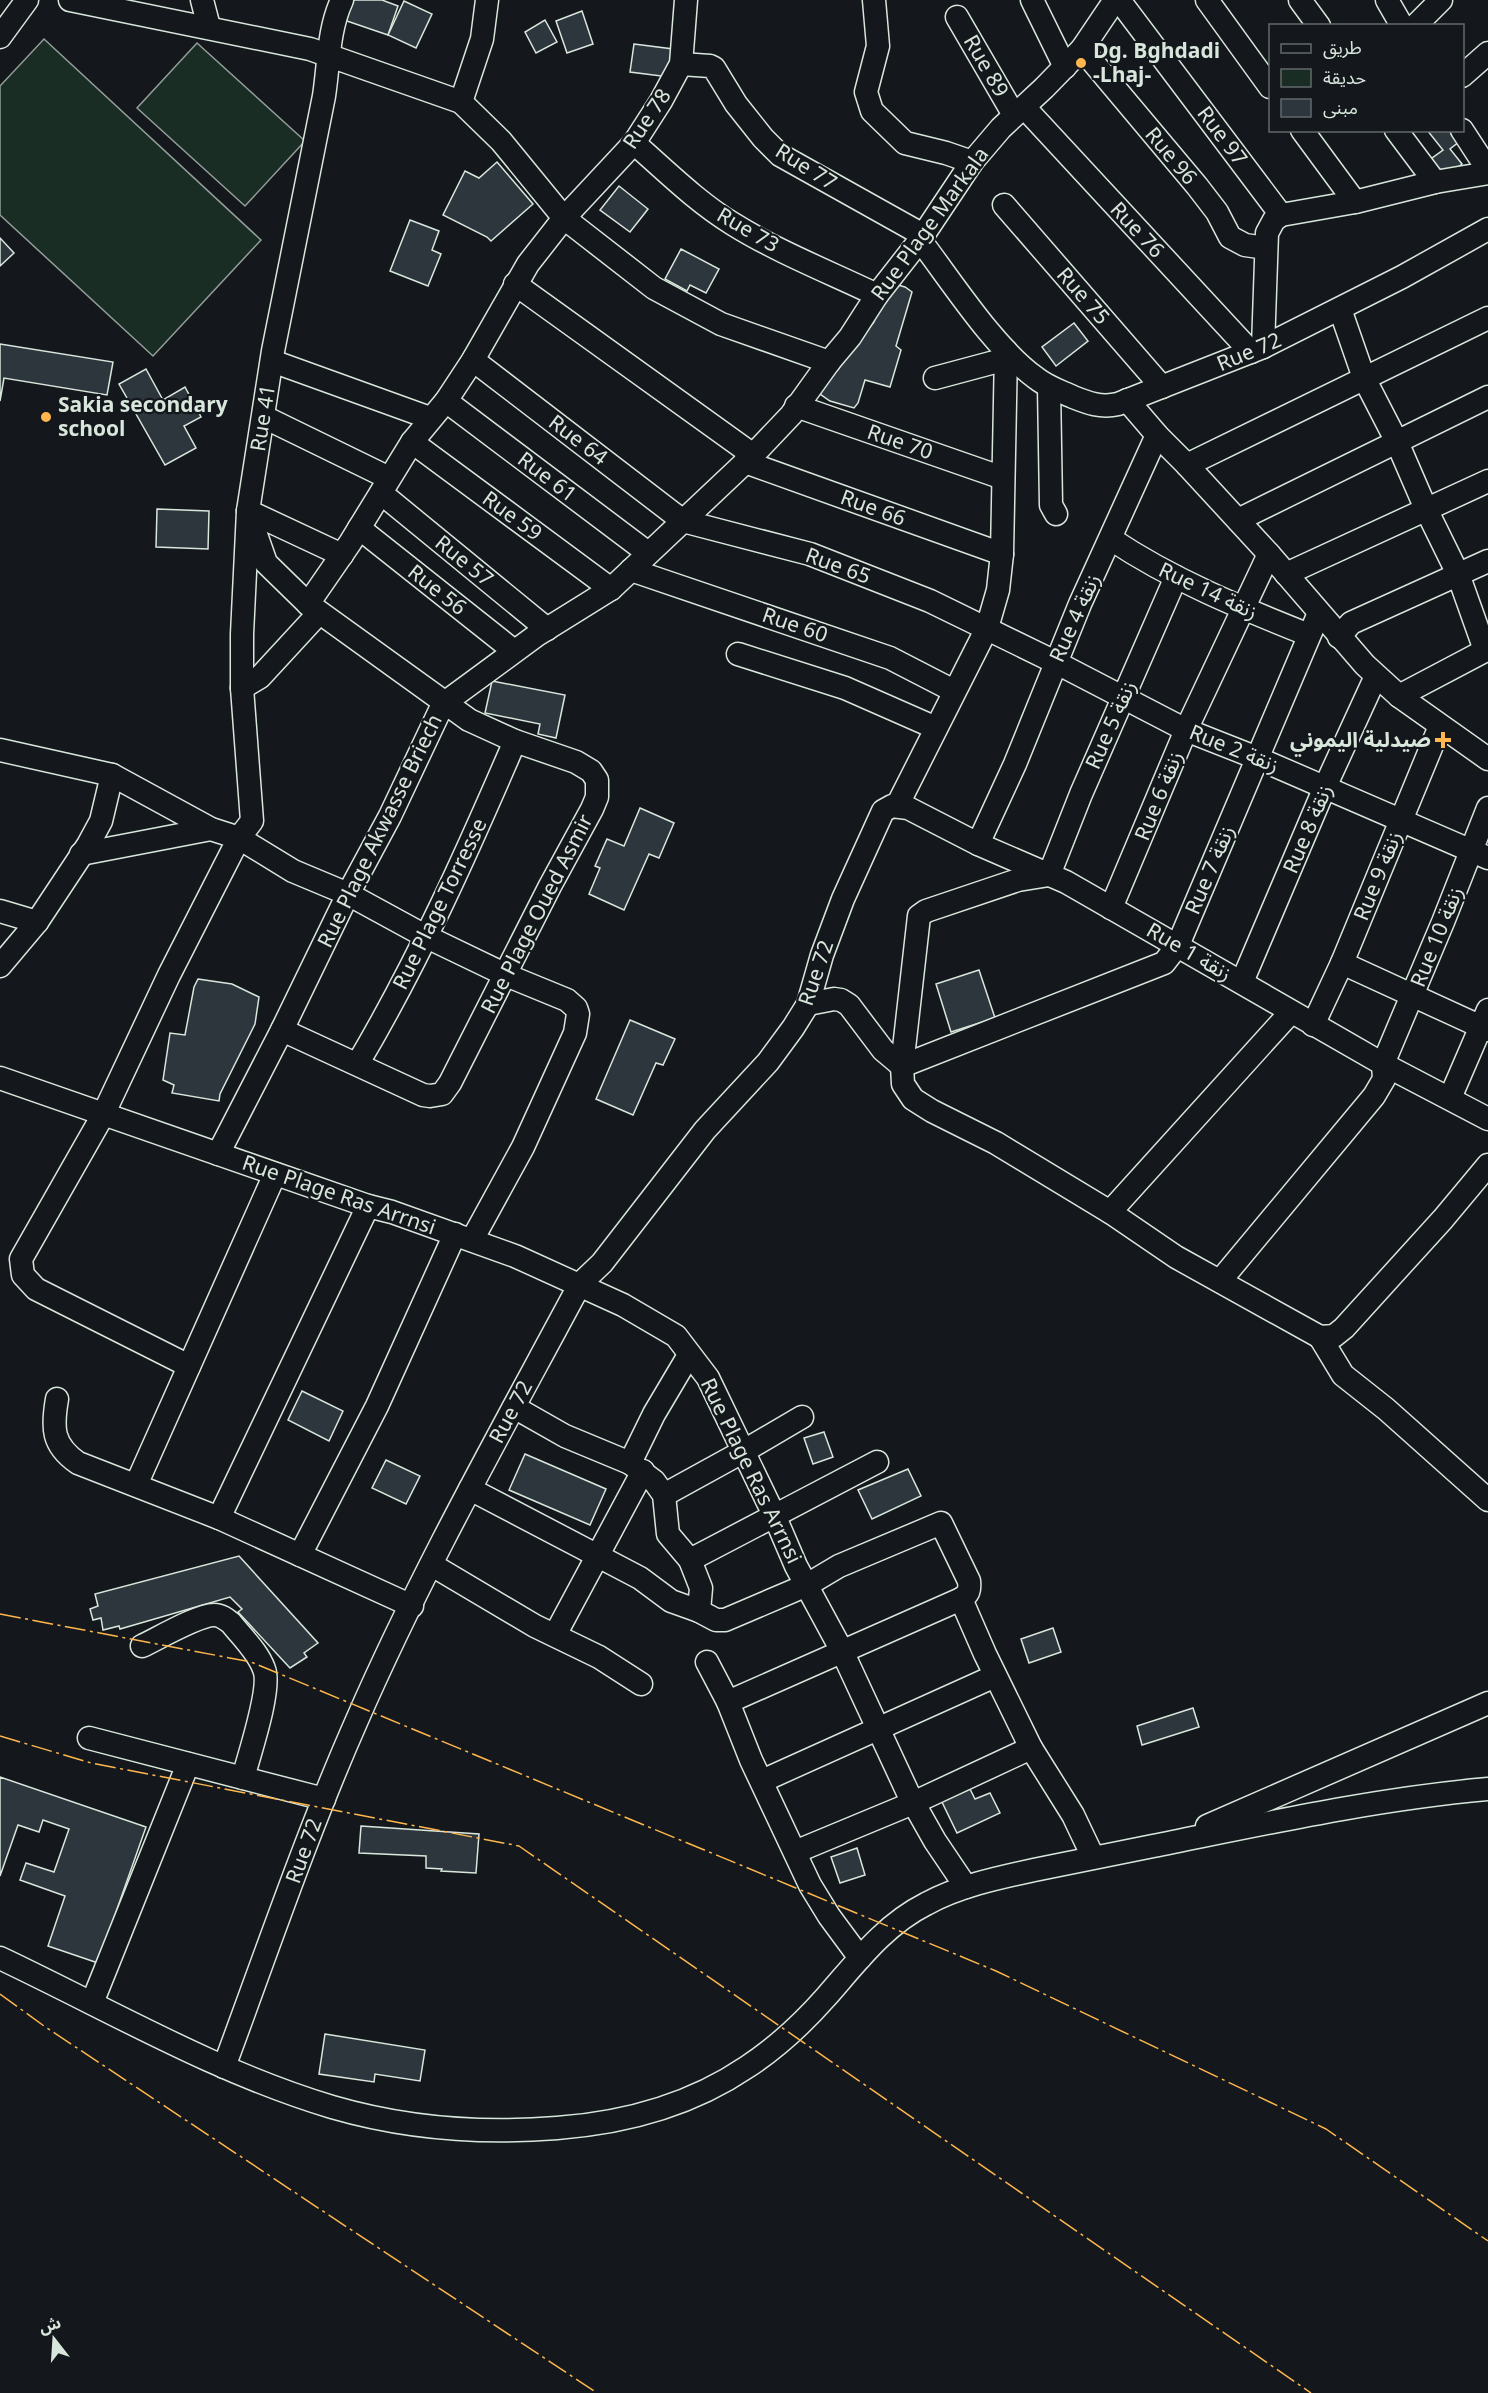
<svg xmlns="http://www.w3.org/2000/svg" width="1488" height="2393" viewBox="0 0 1488 2393" font-family="Georgia,'Noto Sans Arabic',serif">
<style>
.green{fill:#1a2d24;stroke:#939e99;stroke-width:1.5}
.building{fill:#2c363c;stroke:#d8e6dc;stroke-width:1.5}
.lines{fill:none;stroke-linecap:round;stroke-linejoin:round}
.minor-casing{stroke:#d8e6dc;stroke-width:25}
.minor{stroke:#14181c;stroke-width:22}
.power{stroke:#ffb74d;stroke-width:1.5;stroke-dasharray:21 4.5 3 4.5;stroke-linecap:butt}
.poi-dot{fill:#ffb74d;stroke:#14181c;stroke-width:2}
.labels{text-anchor:middle;stroke-width:4.5;stroke-linejoin:round;paint-order:stroke}
.poi-label{font-size:21px;font-weight:bold;fill:#d8e6dc;stroke:#14181c;text-anchor:start}
.street-label{font-size:21px;fill:#d8e6dc;stroke:#14181c}
</style>
<rect width="100%" height="100%" fill="#14181c"/>
<g class="green">
<path d="M44,39L261,240L153,356L0,215V86Z"/>
<path d="M197,43L305,141L245,206L137,108Z"/>
</g>
<g class="building">
<path d="M351,0H382L398,6L388,35L344,20Z"/>
<path d="M404,1L432,14L416,48L388,35Z"/>
<path d="M582,11L593,44L567,53L556,21Z"/>
<path d="M545,20L557,42L536,53L525,32Z"/>
<path d="M634,44L673,49L669,77L630,72Z"/>
<path d="M1427,130H1449L1459,142L1450,149L1462,164L1442,180L1428,161L1443,150Z"/>
<path d="M497,162L533,204L491,241L487,237L443,215L465,171L479,178Z"/>
<path d="M619,186L648,209L630,232L600,210Z"/>
<path d="M410,220L439,231L432,250L441,254L428,286L390,271Z"/>
<path d="M0,238L14,253L0,266Z"/>
<path d="M681,249L719,269L706,293L690,285L687,291L665,279Z"/>
<path d="M894,284L905,287L912,292L896,346L901,350L890,387L865,380L858,403L854,408L830,401L820,394V391L874,322L877,312Z"/>
<path d="M1074,323L1088,341L1056,366L1042,347Z"/>
<path d="M0,344L113,362L107,395L4,378L0,401Z"/>
<path d="M146,369L163,400L185,387L201,417L184,426L196,448L165,465L119,384Z"/>
<path d="M157,509L209,511L208,549L156,547Z"/>
<path d="M492,681L565,695L556,738L538,734L540,724L485,713Z"/>
<path d="M640,808L674,823L659,858L649,854L624,910L589,894L600,868L595,866L607,839L624,846Z"/>
<path d="M979,970L995,1018L951,1032L936,984Z"/>
<path d="M198,979L232,984L259,997L255,1024L220,1094L219,1101L172,1093L174,1085L163,1080L170,1033L185,1035L194,987Z"/>
<path d="M630,1020L675,1039L663,1065L656,1063L633,1115L596,1099Z"/>
<path d="M302,1391L343,1411L329,1441L288,1420Z"/>
<path d="M824,1432L833,1457L813,1464L804,1438Z"/>
<path d="M525,1454L606,1489L590,1525L509,1490Z"/>
<path d="M386,1460L420,1476L406,1504L372,1488Z"/>
<path d="M908,1469L921,1496L872,1519L858,1490Z"/>
<path d="M239,1556L318,1643L304,1653L307,1657L290,1668L238,1612L242,1609L230,1597L120,1629L119,1626L103,1630L101,1618L93,1620L90,1609L98,1606L95,1594Z"/>
<path d="M1053,1628L1061,1652L1029,1663L1021,1639Z"/>
<path d="M1193,1708L1199,1727L1142,1745L1137,1726Z"/>
<path d="M0,1777L146,1827L98,1963L48,1946L65,1896L20,1880L26,1863L54,1872L69,1829L43,1820L39,1832L18,1825L0,1876Z"/>
<path d="M969,1787L975,1799L990,1793L1000,1813L957,1833L941,1800Z"/>
<path d="M361,1826L479,1834L476,1873L441,1871L442,1869L426,1868V1856L359,1853Z"/>
<path d="M857,1848L865,1875L840,1883L831,1857Z"/>
<path d="M325,2034L425,2050L420,2081L375,2074L374,2082L319,2074Z"/>
</g>
<g class="lines">
<g class="minor-casing">
<g id="minor">
<path d="M70,0L310,49L461,102L501,141L564,218L654,288L721,324L829,362"/>
<path d="M202,0L209,27"/>
<path d="M874,0L878,46L866,92L872,111L905,143L946,153L972,162"/>
<path d="M1032,0L1065,67"/>
<path d="M1119,0L1281,215"/>
<path d="M1207,0L1270,87"/>
<path d="M1300,0L1319,26"/>
<path d="M1387,0L1402,26"/>
<path d="M957,17L1014,115"/>
<path d="M1415,26L1441,0"/>
<path d="M0,37L27,0"/>
<path d="M1082,49L1197,186L1217,212L1230,237L1245,245L1266,248"/>
<path d="M681,64L710,66L714,68L736,104L763,138L780,155L923,235"/>
<path d="M1462,76L1488,53"/>
<path d="M461,102L482,39L487,0"/>
<path d="M1024,107L1251,352"/>
<path d="M1302,130L1355,202"/>
<path d="M1396,130L1435,182"/>
<path d="M1462,130L1488,170"/>
<path d="M634,143C666,171 697,202 733,224C778,252 829,272 877,295"/>
<path d="M1004,205L1162,387"/>
<path d="M920,240C952,282 994,348 1036,378C1047,387 1060,391 1073,397C1088,403 1101,408 1118,404L1263,347L1402,277L1488,229"/>
<path d="M515,284L753,455"/>
<path d="M1340,309L1364,378L1397,442L1426,509L1458,574L1485,650"/>
<path d="M1263,347L1267,233L1274,220L1281,215L1355,202L1435,182L1488,173"/>
<path d="M473,360L683,521L810,554L930,601L1055,662L1186,730L1257,758L1488,858"/>
<path d="M272,361L430,418"/>
<path d="M935,378L1006,359"/>
<path d="M1049,387L1051,505L1056,514"/>
<path d="M446,401L648,553"/>
<path d="M796,406L1003,478"/>
<path d="M264,417L389,478"/>
<path d="M1157,435L1187,465L1269,554L1365,665L1399,696L1488,759"/>
<path d="M412,442L611,589"/>
<path d="M745,462L1002,554"/>
<path d="M1187,465L1488,318"/>
<path d="M381,493L547,629"/>
<path d="M248,511L342,555"/>
<path d="M1238,520L1488,397"/>
<path d="M253,526L266,563L308,604L469,720L515,741L576,762L591,771L597,780V797L592,809L550,886L450,1083L442,1094L430,1096L423,1095L282,1030"/>
<path d="M359,528L514,651"/>
<path d="M1111,539C1172,580 1241,608 1309,635"/>
<path d="M631,570L890,658L954,691"/>
<path d="M1286,574L1488,481"/>
<path d="M308,604L350,543L412,442L446,401L473,360L528,264L564,218L634,143L661,101L681,64L686,0"/>
<path d="M1339,637L1351,623L1488,561"/>
<path d="M738,654L845,688L936,728"/>
<path d="M242,688L260,677L319,613"/>
<path d="M1399,696L1488,649"/>
<path d="M0,750L112,775L211,829L239,838L293,871L348,894L425,936L506,975L567,1000L576,1008L578,1014L575,1033L523,1147L472,1240"/>
<path d="M897,806L987,628L998,590L1002,554L1006,351"/>
<path d="M978,844L1015,764L1080,604L1157,435L1127,400"/>
<path d="M81,854L211,829"/>
<path d="M1049,875L1018,880L926,911L919,916L902,1066L903,1084L913,1099L932,1111L996,1143L1110,1212"/>
<path d="M1049,875L1081,794L1176,577"/>
<path d="M1111,908L1186,730L1269,554"/>
<path d="M0,911L37,922"/>
<path d="M1342,963L1488,1030"/>
<path d="M0,966L37,922L88,845L101,821L112,775"/>
<path d="M1242,982L1325,787L1376,676"/>
<path d="M808,1004L834,999L841,1000L849,1005L883,1050L902,1066L1164,963L1178,945L1319,613"/>
<path d="M1291,1012L1110,1212L1176,1257L1320,1337L1334,1336L1344,1328L1443,1219L1488,1165"/>
<path d="M1313,1025L1342,963L1440,726"/>
<path d="M358,1063C419,960 468,850 515,741"/>
<path d="M0,1078L368,1206L392,1212L515,1256L623,1305L676,1336L708,1378L775,1517L796,1566L842,1651L909,1795L935,1841L966,1887"/>
<path d="M1450,1098L1488,1010"/>
<path d="M218,1154L282,1030L348,894L390,816L443,704L537,635L611,589L753,455L791,415L829,362L850,337L877,295L920,240L972,162L1001,128L1044,88L1082,49L1115,0"/>
<path d="M1220,1281L1374,1096L1384,1079L1383,1064L1443,922L1488,808"/>
<path d="M1320,1337L1343,1375L1386,1409L1488,1500"/>
<path d="M189,1366L36,1289L23,1275L21,1259L103,1115L169,975L239,838L252,821L242,688V634L248,511L273,351L324,96C329,64 328,30 342,0"/>
<path d="M57,1399C52,1428 52,1445 78,1463L219,1518L412,1606"/>
<path d="M514,1407L565,1436L630,1463L654,1481L664,1495L668,1534L690,1560L701,1588L699,1611L716,1620H725L807,1585L839,1566L941,1523L969,1581C970,1590 969,1594 961,1599L985,1654L1031,1748L1073,1815L1093,1857"/>
<path d="M630,1463L654,1414L689,1355"/>
<path d="M136,1485L275,1174"/>
<path d="M470,1489L640,1578L671,1601L699,1611"/>
<path d="M664,1495L744,1451L802,1417"/>
<path d="M219,1518L368,1206"/>
<path d="M300,1555L377,1406L455,1234"/>
<path d="M690,1560L877,1462"/>
<path d="M432,1565L535,1626L599,1657L641,1684"/>
<path d="M555,1635L643,1471"/>
<path d="M142,1646C157,1639 198,1615 214,1615C221,1615 226,1619 231,1623C242,1637 258,1652 264,1669C272,1688 249,1755 243,1778"/>
<path d="M707,1662L728,1702L751,1760L810,1885L829,1916L860,1958"/>
<path d="M728,1702L961,1599"/>
<path d="M89,1738L324,1799"/>
<path d="M762,1781L995,1676"/>
<path d="M1207,1826L1488,1703"/>
<path d="M795,1852L913,1803L1031,1748"/>
<path d="M0,1958C110,2010 215,2072 332,2107C404,2128 482,2134 557,2128C624,2123 691,2105 747,2067C776,2048 803,2023 826,1997C856,1963 884,1925 926,1904C959,1886 997,1878 1034,1870C1073,1862 1113,1854 1153,1846C1263,1824 1375,1799 1488,1789"/>
<path d="M92,2003L188,1764"/>
<path d="M224,2067C267,1951 307,1833 357,1720C422,1571 503,1428 580,1284L602,1263L705,1130L768,1062L793,1028L808,1004L822,955L843,899L883,811L892,806L908,808L978,844L1066,882L1383,1064L1488,1119"/>
</g>
</g>
<use href="#minor" class="minor"/>
<g class="power">
<path d="M0,1614L251,1662L996,1971L1326,2129L1488,2241"/>
<path d="M0,1736L91,1763L519,1846L1311,2393"/>
<path d="M0,1994L44,2026L597,2393"/>
</g>
</g>
<g class="poi-dot">
<circle cx="1081" cy="63" r="6"/>
<circle cx="46" cy="417" r="6"/>
<path d="M1440 731h6v6h6v6h-6v6h-6v-6h-6v-6h6z"/>
</g>
<g class="labels">
<g class="poi-label">
<text x="1093" y="58">Dg. Bghdadi<tspan x="1093" dy="24">-Lhaj-</tspan></text>
<text x="58" y="412">Sakia secondary<tspan x="58" dy="24">school</tspan></text>
<text x="1431" y="747" text-anchor="end">صيدلية اليموني</text>
</g>
<g class="street-label">
<text transform="translate(986 66) rotate(60)" y="7">Rue 89</text>
<text transform="translate(647 119) rotate(-56)" y="7">Rue 78</text>
<text transform="translate(1222 136) rotate(53)" y="7">Rue 97</text>
<text transform="translate(1171 156) rotate(50)" y="7">Rue 96</text>
<text transform="translate(806 167) rotate(32)" y="7">Rue 77</text>
<text transform="translate(930 224) rotate(-54)" y="7">Rue Plage Markala</text>
<text transform="translate(748 230) rotate(30)" y="7">Rue 73</text>
<text transform="translate(1137 230) rotate(47)" y="7">Rue 76</text>
<text transform="translate(1083 296) rotate(49)" y="7">Rue 75</text>
<text transform="translate(1249 352) rotate(-23)" y="7">Rue 72</text>
<text transform="translate(263 418) rotate(-81)" y="7">Rue 41</text>
<text transform="translate(578 440) rotate(37)" y="7">Rue 64</text>
<text transform="translate(900 442) rotate(19)" y="7">Rue 70</text>
<text transform="translate(547 477) rotate(37)" y="7">Rue 61</text>
<text transform="translate(873 508) rotate(20)" y="7">Rue 66</text>
<text transform="translate(512 516) rotate(36)" y="7">Rue 59</text>
<text transform="translate(464 561) rotate(39)" y="7">Rue 57</text>
<text transform="translate(838 566) rotate(20)" y="7">Rue 65</text>
<text transform="translate(437 590) rotate(38)" y="7">Rue 56</text>
<text transform="translate(1208 591) rotate(25)" y="7">Rue 14 زنقة</text>
<text transform="translate(1075 618) rotate(-66)" y="7">Rue 4 زنقة</text>
<text transform="translate(795 625) rotate(19)" y="7">Rue 60</text>
<text transform="translate(1111 725) rotate(-66)" y="7">Rue 5 زنقة</text>
<text transform="translate(1234 749) rotate(22)" y="7">Rue 2 زنقة</text>
<text transform="translate(1159 796) rotate(-68)" y="7">Rue 6 زنقة</text>
<text transform="translate(1308 829) rotate(-67)" y="7">Rue 8 زنقة</text>
<text transform="translate(380 831) rotate(-64)" y="7">Rue Plage Akwasse Briech</text>
<text transform="translate(1210 870) rotate(-67)" y="7">Rue 7 زنقة</text>
<text transform="translate(1378 876) rotate(-68)" y="7">Rue 9 زنقة</text>
<text transform="translate(440 904) rotate(-64)" y="7">Rue Plage Torresse</text>
<text transform="translate(537 914) rotate(-63)" y="7">Rue Plage Oued Asmir</text>
<text transform="translate(1437 937) rotate(-68)" y="7">Rue 10 زنقة</text>
<text transform="translate(1189 952) rotate(30)" y="7">Rue 1 زنقة</text>
<text transform="translate(816 973) rotate(-71)" y="7">Rue 72</text>
<text transform="translate(339 1195) rotate(19)" y="7">Rue Plage Ras Arrnsi</text>
<text transform="translate(511 1412) rotate(-62)" y="7">Rue 72</text>
<text transform="translate(751 1471) rotate(64)" y="7">Rue Plage Ras Arrnsi</text>
<text transform="translate(304 1851) rotate(-70)" y="7">Rue 72</text>
</g>
</g>
<rect x="1269" y="24" width="195" height="108" fill="#14181c" stroke="#626a69" stroke-width="1.5"/>
<rect x="1281" y="44" width="30" height="9" fill="#14181c" stroke="#626a69" stroke-width="1.5"/>
<text x="1323" y="54" font-size="18" fill="#d8e6dc">طريق</text>
<rect x="1281" y="69" width="30" height="18" fill="#1a2d24" stroke="#626a69" stroke-width="1.5"/>
<text x="1323" y="84" font-size="18" fill="#d8e6dc">حديقة</text>
<rect x="1281" y="99" width="30" height="18" fill="#2c363c" stroke="#626a69" stroke-width="1.5"/>
<text x="1323" y="114" font-size="18" fill="#d8e6dc">مبنى</text>
<g transform="translate(54 2339) rotate(343)" stroke="#14181c" stroke-width="4.5" paint-order="stroke">
<path d="M0-4.5L10 22L0 15L-10 22Z" fill="#d8e6dc"/>
<text y="-9" font-size="16" font-weight="bold" text-anchor="middle" fill="#d8e6dc">ش</text>
</g>
</svg>
